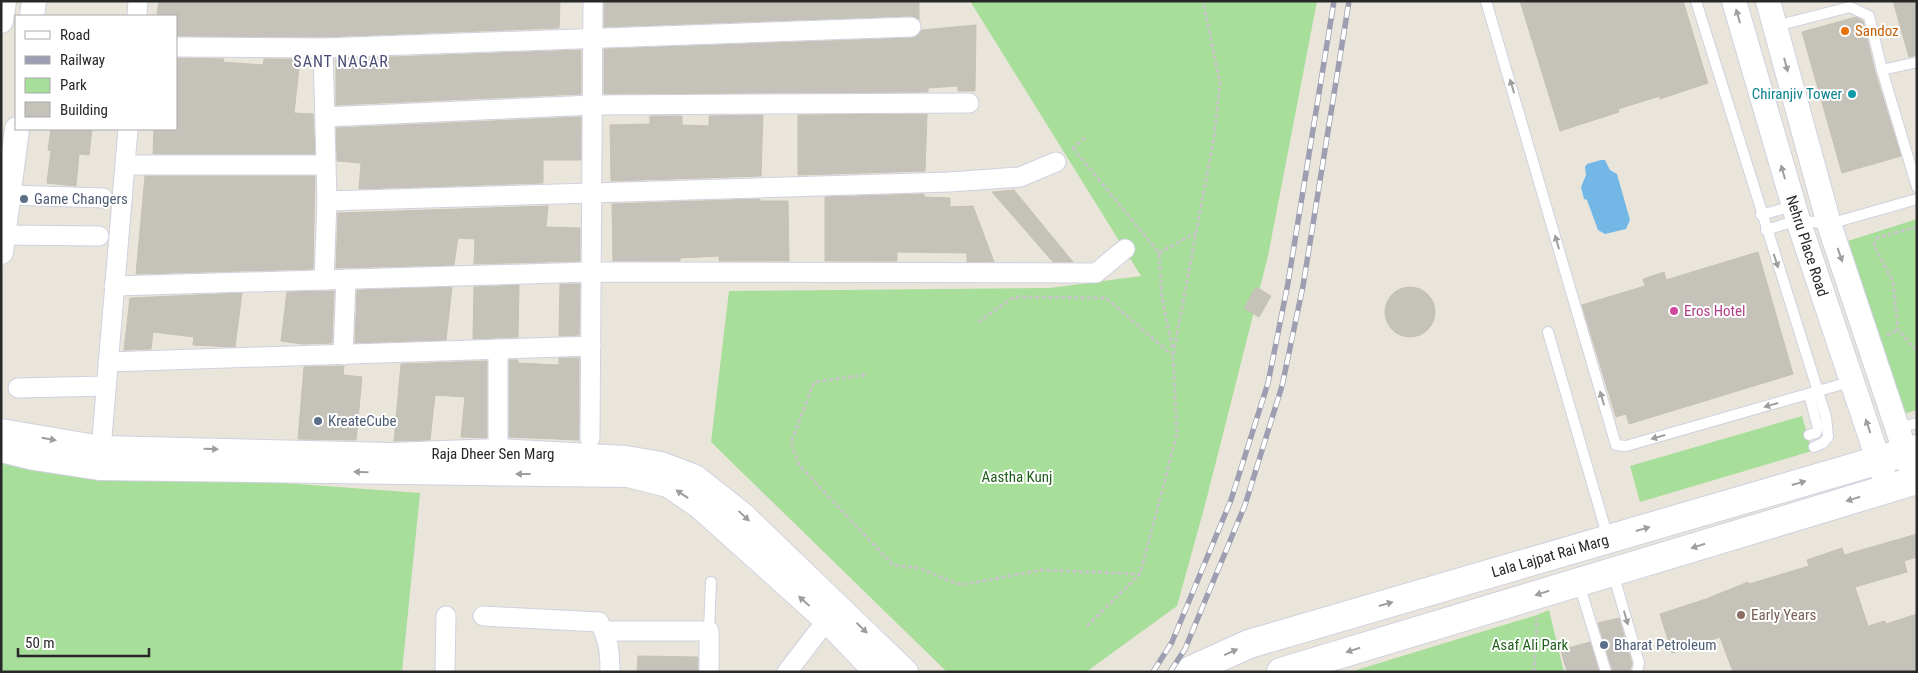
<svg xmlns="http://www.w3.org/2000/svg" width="1918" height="673" viewBox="0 0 1918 673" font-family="'Roboto Condensed',sans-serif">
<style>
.green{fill:#a7de9a}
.water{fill:#73b7e7}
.building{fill:#c5c2ba;stroke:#c5c1b5}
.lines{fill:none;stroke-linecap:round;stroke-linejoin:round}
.service-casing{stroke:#d0d1e0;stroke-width:12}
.minor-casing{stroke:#d0d1e0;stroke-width:21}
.tertiary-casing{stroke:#d0d1e0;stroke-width:26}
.secondary-casing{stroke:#d0d1e0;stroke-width:30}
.path{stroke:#c7c7c7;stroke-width:3;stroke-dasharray:4 2.5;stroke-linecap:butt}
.service{stroke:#fff;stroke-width:10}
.minor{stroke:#fff;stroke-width:19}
.tertiary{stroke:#fff;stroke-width:24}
.secondary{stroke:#fff;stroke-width:28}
.rail-casing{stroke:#9e9eb2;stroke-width:5.5}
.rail{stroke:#fff;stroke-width:4;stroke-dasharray:11;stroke-linecap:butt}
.oneway{fill:#9e9e9e}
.food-dot{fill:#e8710a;stroke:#fff;stroke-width:2}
.culture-dot{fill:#0f9aa8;stroke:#fff;stroke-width:2}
.service-dot{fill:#5c6f8a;stroke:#fff;stroke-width:2}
.hotel-dot{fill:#d1479c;stroke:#fff;stroke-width:2}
.education-dot{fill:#8d6e63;stroke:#fff;stroke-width:2}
.labels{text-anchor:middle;stroke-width:4;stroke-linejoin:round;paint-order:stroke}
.food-label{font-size:15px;fill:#c56008;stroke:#fff;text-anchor:start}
.culture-label{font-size:15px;fill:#0d838f;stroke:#fff;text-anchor:end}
.service-label{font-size:15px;fill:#4e5e75;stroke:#fff;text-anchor:start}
.street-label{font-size:15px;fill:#282828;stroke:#fff}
.hotel-label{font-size:15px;fill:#b23c85;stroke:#fff;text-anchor:start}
.park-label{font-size:15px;fill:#22601d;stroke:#fff}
.education-label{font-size:15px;fill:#785e54;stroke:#fff;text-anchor:start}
.neighbourhood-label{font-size:16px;letter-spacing:1px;fill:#4c4d76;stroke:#fff}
</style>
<rect width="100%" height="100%" fill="#eae5da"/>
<g class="green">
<path d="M970,1H1317L1268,256L1205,505L1177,606L1086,672H947L711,442L729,291L1050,288L1141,276Z"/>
<path d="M1917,219V410L1903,414L1848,241Z"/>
<path d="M1802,416L1812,451L1640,502L1630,466Z"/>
<path d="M1,462L420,493L402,672H3L1,668Z"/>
<path d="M1549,610L1564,672H1350L1537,615Z"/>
</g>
<path class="water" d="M1601,160H1605L1610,170L1617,174L1630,220L1626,229L1605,234L1598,230L1587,200L1584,199L1581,187L1586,175L1585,167L1587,164Z"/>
<g class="building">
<path d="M159,1H560L559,28L323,37L176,36V16H157Z"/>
<path d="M604,1H919V20L911,16L604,27Z"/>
<path d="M1520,1H1683L1708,83L1660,99V96L1618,109L1619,112L1560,131Z"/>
<path d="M1893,1H1917V55L1909,57Z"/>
<path d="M1856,17L1863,21L1875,72L1901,156L1842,173L1802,32Z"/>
<path d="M976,25L975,91H958V86L928,88V92L604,94V49L911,38L917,36L922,30Z"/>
<path d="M581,50V94L336,105V59Z"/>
<path d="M176,58L224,59L223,62L263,65L264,59H300L294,113L313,114L315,154H153L154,129H176Z"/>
<path d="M927,114L925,171L798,175V115Z"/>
<path d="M763,115L761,176L611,181L610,125L650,124V116H682V125L709,126V116Z"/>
<path d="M581,117V160H543V183L359,189L361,163L337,161L336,128Z"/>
<path d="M51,129H92L89,155L79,154L76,186L47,183L51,151L48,150Z"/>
<path d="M145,176H315L313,269L136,274Z"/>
<path d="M1014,190L1073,262H1053L992,192Z"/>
<path d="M924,194V197L950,198V207L973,206L994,262H967V253L897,252V261H825V197Z"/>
<path d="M760,199V201H788L789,261H719V256L680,258V261H613L612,204Z"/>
<path d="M548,206L546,227L580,228V261L474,264L475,239L458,238L454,265L336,268L338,213Z"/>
<path d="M1758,252L1793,374L1629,424L1626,414L1616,417L1582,305L1645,286L1643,279L1664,272L1666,280Z"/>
<path d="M560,284H580L579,335L559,336Z"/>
<path d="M519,285L518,337L473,339L474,287Z"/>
<path d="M452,287L446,340L355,343L357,290Z"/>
<path d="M1256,287L1271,296L1259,317L1244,308Z"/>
<circle cx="1410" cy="312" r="25"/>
<path d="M334,291L332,343L302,344L281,341L287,292Z"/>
<path d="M242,293L235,347L193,345L194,337L153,332L151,349L124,350L130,298Z"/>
<path d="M559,358H579V440L509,437V360H518V363L559,365Z"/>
<path d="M487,361V438L461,437L465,397L435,395L430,440L394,441L401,364Z"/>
<path d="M344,366L343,375L362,377L356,440L298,439L304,367Z"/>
<path d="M1917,534V557L1904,561L1907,572L1855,587L1868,626L1885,621L1886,624L1917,614V672H1733L1720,637L1672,653L1660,614L1706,599L1748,582L1749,584L1809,566L1807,560L1842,548L1844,555Z"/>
<path d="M1619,618L1632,664L1630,670L1613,672L1598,623Z"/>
<path d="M1590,642L1599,672H1567L1561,650Z"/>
<path d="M638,656L698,657V672H637Z"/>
</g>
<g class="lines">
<g class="service-casing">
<g id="service">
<path d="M1486,1L1616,445L1626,446L1853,381"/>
<path d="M1696,1L1826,417L1828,437L1823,443L1814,447"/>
<path d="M1776,26L1850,7L1869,16L1882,70L1917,187"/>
<path d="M1882,70L1917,62"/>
<path d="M1761,215L1793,206"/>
<path d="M1766,230L1798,220L1829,224L1917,199"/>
<path d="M1548,332L1608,538"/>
<path d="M1809,394L1818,428L1816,433L1809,435"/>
<path d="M1898,428L1917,423"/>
<path d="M1613,573L1639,663L1637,672"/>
<path d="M1579,584L1606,672"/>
<path d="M709,631L711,582"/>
</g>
</g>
<g class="minor-casing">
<g id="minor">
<path d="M137,16L138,1"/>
<path d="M176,47L323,48L911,27"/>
<path d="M323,48L327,201L324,280"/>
<path d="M325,117L593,105L969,103"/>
<path d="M125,165H326"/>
<path d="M9,195L103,198"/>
<path d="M327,201L949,182L1020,177L1056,162"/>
<path d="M3,235L99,236"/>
<path d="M114,286L591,272L1096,273L1125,249"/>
<path d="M343,355L346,279"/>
<path d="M108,362L591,346"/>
<path d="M18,388L106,386"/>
<path d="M590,438L593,1"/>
<path d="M100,461L128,129"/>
<path d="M498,463V349"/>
<path d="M483,616L599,622C609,639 610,653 610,672"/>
<path d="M604,631H709V672"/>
<path d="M445,672L446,616"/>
<path d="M787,672L834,611"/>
</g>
</g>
<g class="tertiary-casing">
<g id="tertiary">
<path d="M1734,1L1798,220L1888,489"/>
<path d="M1768,1L1829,224L1915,481"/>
<path d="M32,16L34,1"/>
<path d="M1,21L4,1"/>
<path d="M1,252L17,129"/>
<path d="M1,431L101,448L391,455L498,451L626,458L661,464L695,477L742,514L906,672"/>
<path d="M1,450L34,458L99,468L628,475L668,485L699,506L827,621L876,672"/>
</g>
</g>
<g class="secondary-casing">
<g id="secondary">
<path d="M1187,672L1249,644L1917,449"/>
<path d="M1281,672L1917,480"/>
</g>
</g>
<g class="path">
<path d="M1073,148L1159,253L1162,299L1173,350"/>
<path d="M1072,149L1087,136"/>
<path d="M1917,227L1879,237L1875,240L1874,245L1893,282L1898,330L1917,351"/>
<path d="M1159,253L1195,233"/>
<path d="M978,322L1014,297L1106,298L1172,355"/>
<path d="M1887,335L1898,330"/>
<path d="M865,375L814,382L791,443L799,465L893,565L918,568L961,585L1041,570L1140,574L1177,434L1173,356L1214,137L1220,83L1203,1"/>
<path d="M1087,626L1139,575"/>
<path d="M1534,672L1537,618"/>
</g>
<use href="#service" class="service"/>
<use href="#minor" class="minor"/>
<use href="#tertiary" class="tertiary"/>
<use href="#secondary" class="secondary"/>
<g class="rail-casing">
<g id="rail">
<path d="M1153,672L1172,642L1231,500L1268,383L1288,283L1334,1"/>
<path d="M1170,672L1185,649L1245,505L1282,386L1303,286L1349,1"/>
</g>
</g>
<use href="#rail" class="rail"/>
</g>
<defs><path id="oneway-solid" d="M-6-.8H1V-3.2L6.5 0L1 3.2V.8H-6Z" transform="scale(1.25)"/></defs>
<g class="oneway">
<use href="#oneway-solid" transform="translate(1738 16) rotate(-106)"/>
<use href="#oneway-solid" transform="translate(1786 65) rotate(75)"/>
<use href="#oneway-solid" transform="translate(1512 86) rotate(-107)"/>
<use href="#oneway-solid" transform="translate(1783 172) rotate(-106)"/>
<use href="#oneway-solid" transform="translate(1557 242) rotate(-106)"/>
<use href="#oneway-solid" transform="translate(1840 255) rotate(71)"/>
<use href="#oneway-solid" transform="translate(1776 261) rotate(72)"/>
<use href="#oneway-solid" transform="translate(1602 398) rotate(-106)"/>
<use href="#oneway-solid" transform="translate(1771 405) rotate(164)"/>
<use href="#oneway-solid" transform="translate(1868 426) rotate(-109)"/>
<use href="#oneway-solid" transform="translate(1658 437) rotate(164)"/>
<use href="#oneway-solid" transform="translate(49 439) rotate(10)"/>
<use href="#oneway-solid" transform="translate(211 449) rotate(1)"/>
<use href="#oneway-solid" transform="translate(361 472) rotate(-179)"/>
<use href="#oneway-solid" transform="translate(523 474) rotate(-180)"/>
<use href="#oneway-solid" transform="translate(1799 483) rotate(-16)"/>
<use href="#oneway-solid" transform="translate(682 494) rotate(-146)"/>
<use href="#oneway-solid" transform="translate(1853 499) rotate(163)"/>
<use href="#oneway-solid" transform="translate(744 516) rotate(43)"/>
<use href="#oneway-solid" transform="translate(1643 529) rotate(-16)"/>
<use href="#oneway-solid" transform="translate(1698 546) rotate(163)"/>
<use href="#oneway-solid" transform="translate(1542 593) rotate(163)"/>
<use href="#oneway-solid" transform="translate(804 601) rotate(-138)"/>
<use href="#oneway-solid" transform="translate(1386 604) rotate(-16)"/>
<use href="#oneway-solid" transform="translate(1626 618) rotate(74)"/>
<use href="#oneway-solid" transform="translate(862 628) rotate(44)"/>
<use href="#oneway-solid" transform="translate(1353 650) rotate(163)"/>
<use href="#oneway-solid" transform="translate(1231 652) rotate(-24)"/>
</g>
<circle class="food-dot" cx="1845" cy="31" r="5"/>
<circle class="culture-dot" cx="1852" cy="94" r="5"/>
<g class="service-dot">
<circle cx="24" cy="199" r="5"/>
<circle cx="318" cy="421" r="5"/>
<circle cx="1604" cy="645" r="5"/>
</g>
<circle class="hotel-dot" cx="1674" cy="311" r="5"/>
<circle class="education-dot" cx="1741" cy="615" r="5"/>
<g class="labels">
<g class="food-label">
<text x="1855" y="36">Sandoz</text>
</g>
<g class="culture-label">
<text x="1842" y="99">Chiranjiv Tower</text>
</g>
<g class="service-label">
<text x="34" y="204">Game Changers</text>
<text x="328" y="426">KreateCube</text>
<text x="1614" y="650">Bharat Petroleum</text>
</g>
<g class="street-label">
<text transform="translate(1807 246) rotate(72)" y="5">Nehru Place Road</text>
<text x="493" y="459">Raja Dheer Sen Marg</text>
<text transform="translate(1550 556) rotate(-16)" y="5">Lala Lajpat Rai Marg</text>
</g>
<g class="hotel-label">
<text x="1684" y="316">Eros Hotel</text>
</g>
<g class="park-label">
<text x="1017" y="482">Aastha Kunj</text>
<text x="1530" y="650">Asaf Ali Park</text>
</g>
<g class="education-label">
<text x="1751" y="620">Early Years</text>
</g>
<g class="neighbourhood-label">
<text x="341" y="67">SANT NAGAR</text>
</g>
</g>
<rect width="1918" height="673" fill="none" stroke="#282828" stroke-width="5"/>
<rect x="15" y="15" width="162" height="115" fill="#ffffff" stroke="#a9a9a9"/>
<rect x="25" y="31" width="25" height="8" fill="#ffffff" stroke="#a9a9a9"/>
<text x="60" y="40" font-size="15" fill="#282828">Road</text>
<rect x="25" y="56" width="25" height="8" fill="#9e9eb2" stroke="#a9a9a9"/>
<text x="60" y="65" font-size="15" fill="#282828">Railway</text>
<rect x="25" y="78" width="25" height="15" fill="#a7de9a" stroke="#a9a9a9"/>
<text x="60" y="90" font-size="15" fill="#282828">Park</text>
<rect x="25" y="102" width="25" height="15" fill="#c5c2ba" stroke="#a9a9a9"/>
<text x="60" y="115" font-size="15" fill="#282828">Building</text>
<path d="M18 648v8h131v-8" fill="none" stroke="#282828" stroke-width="2.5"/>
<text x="25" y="648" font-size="15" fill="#282828" stroke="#ffffff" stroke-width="4" paint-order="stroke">50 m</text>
</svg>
